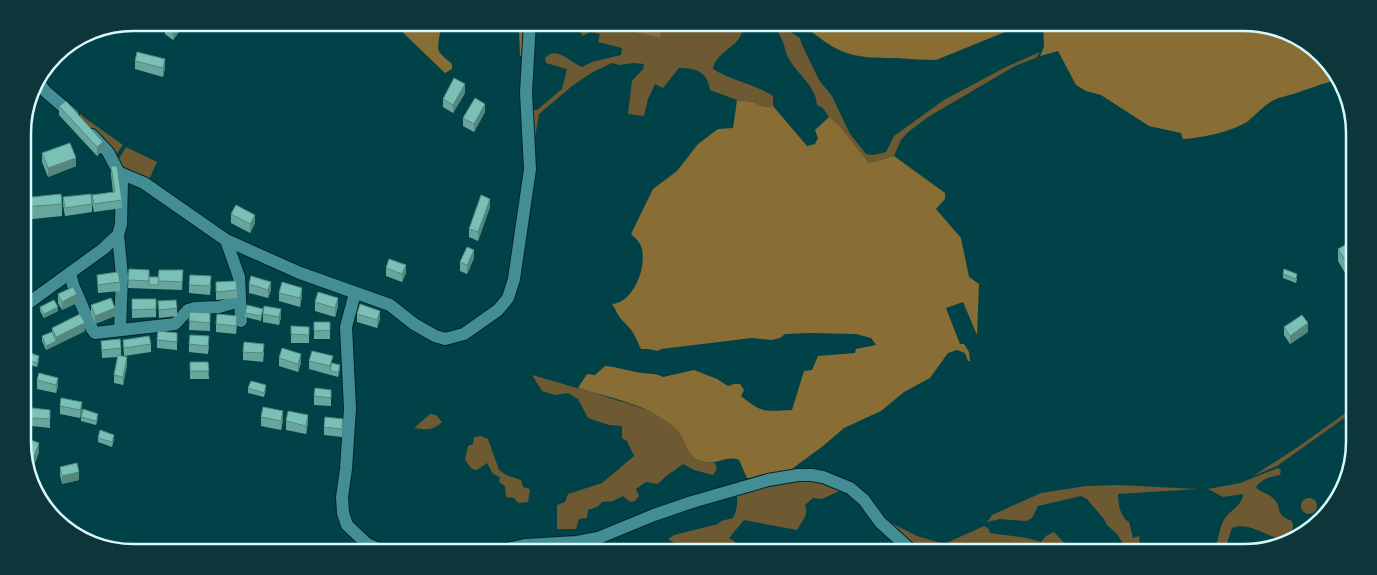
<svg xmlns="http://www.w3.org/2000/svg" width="1377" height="575" viewBox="0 0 1377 575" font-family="Rubik,sans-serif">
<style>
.green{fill:#6d5932}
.forest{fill:#886d35}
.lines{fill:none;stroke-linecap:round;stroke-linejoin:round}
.minor-casing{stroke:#00272a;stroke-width:14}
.minor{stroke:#438e95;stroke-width:12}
.wall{fill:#68a69d}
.shaded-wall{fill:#55877f}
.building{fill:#79c1b6;stroke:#55877f}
.rim{fill:none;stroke:#d5f9fc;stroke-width:2.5}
</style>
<rect width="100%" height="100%" fill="#004247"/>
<g class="green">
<path d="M705,22C711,24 717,27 723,27C731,26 736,22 743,30C741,34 740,38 737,41C729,50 715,56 713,69C732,81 755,84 773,96V106L764,107L753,102L737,100L710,90C707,72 697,68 679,68L663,88L655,84L648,99L644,116L628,114L632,81L643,69L644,64L634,63L619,65L612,63L591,73L572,86L539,114L533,149V110H537L562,89L567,69L546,63L545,58C557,45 570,63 582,67L592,62L621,55L622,48L598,42L600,34L590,32L583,36L578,28L567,23H594L660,38L663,28L681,31L684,23Z"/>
<path d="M772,23H787L789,31L800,38L802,45L819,80L832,96L850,134L866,154L873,155L886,152L894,136L944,100L1006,67L1040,52L1036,58L1015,66L928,117L907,133L901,140L894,156L869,163L839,125L829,117L823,108L817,105C816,86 798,75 789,59C785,52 785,46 782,40C780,34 775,28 772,23Z"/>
<path d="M44,81L85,118L123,145L114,158Z"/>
<path d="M126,147L157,162L148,182L122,171L117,162Z"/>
<path d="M532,375C559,383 586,390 613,399C630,404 648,409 663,419C671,424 680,431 684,440C694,457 693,462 715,463L717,469L713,475L694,470L683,464L665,477L658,484L646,482L636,489L639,496L635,501L630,502L623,496L613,501L602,502L597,507L588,510L587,518L579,519L576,529H557V505L565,502L568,494L602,483L634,456L627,441L622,438V426L609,425L588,418L578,399L568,393L555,395L542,391Z"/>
<path d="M1354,407V411L1277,466L1253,476L1298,447Z"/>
<path d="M430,414L436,415L442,422C432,431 427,430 414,428Z"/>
<path d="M481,436L488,439L499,470L506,475L521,480L523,487L530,489L528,502L518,503L514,498L506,497L505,486L499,482L500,477L493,474L487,463L477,470L472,469L465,460L468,446L473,444L474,437Z"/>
<path d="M1278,468L1281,470L1280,475C1270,477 1263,478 1256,487C1260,493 1268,493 1273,498C1284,509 1273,514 1292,521L1293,527L1290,537L1283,540C1266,536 1248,521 1232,528L1224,552H1216C1216,546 1220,526 1224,520C1229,510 1242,507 1243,494L1223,497L1208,489L1240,483Z"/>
<path d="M801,477L846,488L822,499L813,498L805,505C809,515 802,521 797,530L744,520L729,538L735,542L737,546L735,552H707V551L702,547L696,550L681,547L668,539L674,535L718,524L721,521L733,518C738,508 738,500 736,490Z"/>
<path d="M1118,485L1198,489L1118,494C1118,503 1120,517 1129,522L1133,538L1139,536L1140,545L1134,546L1135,552H1128L1117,534L1107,525L1104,519L1087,499L1081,496L1038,506L1032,518L1026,521L1000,519L987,522L992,515L1041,493L1086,486Z"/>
<circle cx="1309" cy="506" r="8"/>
<path d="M881,518L917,536L944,544L984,526L988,528L990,533L1027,538L1041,542L1046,536L1054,532L1073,552H915Z"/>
</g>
<g class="forest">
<path d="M393,23H449V27L440,32C437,53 436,50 452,64V69L445,73Z"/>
<path d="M497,23H528L526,56H520L519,31L499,29Z"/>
<path d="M594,23H623L642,27L645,23H684L681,31L663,28L660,38Z"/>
<path d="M803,23H1027L936,60C923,60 910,59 897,58C866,58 845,58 820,38C813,33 808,29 803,23Z"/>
<path d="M1043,23H1243L1286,31L1331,66L1337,80C1320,84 1309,89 1293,94C1287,96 1280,97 1274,100C1264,105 1256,115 1247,122C1230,132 1202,138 1183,139L1181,133L1149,126L1101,95L1086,91L1076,85L1058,51L1040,56L1044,47Z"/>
<path d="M737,100L753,102L764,107L773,106L807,146L815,144L818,138L815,130L829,117L839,125L869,163L894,156L945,193V199L936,209L961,238L969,277L979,284L977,335L963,302L946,308L960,344H964L969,352L970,361H968L965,353L957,350L948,353L930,378L904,392L881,411L844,428L823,446L793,468L791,473L759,479L747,478L739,460C724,454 714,470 695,458C685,451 685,437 676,429C650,405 611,398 578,388L587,374L595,375L605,366C618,367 629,371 642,373C649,374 656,373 663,377L694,370L717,379L728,386L734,384H740L744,390L741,396C763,414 765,411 792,410L804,371L812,370L818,356L855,353L856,349L876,345L871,338L856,334L809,333L785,334L780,338L771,340L752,338L661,349L658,351L648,349H641C634,334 634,332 623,321C618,317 616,309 612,304C634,303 648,265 641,246C639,241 634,237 631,234L653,189L677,171L698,144L718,129L733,128Z"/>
</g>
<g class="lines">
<g class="minor-casing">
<g id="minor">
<path d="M37,81L46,92L73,115"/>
<path d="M120,173L144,183L226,240L300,273L390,305L414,324L435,336L445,339L464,334L498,310L508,298L514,279L530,169L526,93L530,22"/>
<path d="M118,235L122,276L120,329"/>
<path d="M226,240L239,277L241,321"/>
<path d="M70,273L73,285L92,329L95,333L175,324L188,310L195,308L219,307L240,301"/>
<path d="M355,293L346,327L350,408L346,469L342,497L343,513L347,525L367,544L385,552"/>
<path d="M23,307L103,249L118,235L121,224L122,179L108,152L92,135"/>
<path d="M494,552L525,545L577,542L598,538L654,515L692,502L768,480L798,475H812L823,477L850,488L864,500L880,522L913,552"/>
</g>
</g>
<use href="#minor" class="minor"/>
</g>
<g class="wall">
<path d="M168,22H193V25L189,31L182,25V28L173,40L165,34V26Z"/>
<path d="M135,61L165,67L163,77L135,69Z"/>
<path d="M465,93L453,113L443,107V99Z"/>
<path d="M59,106L103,150L97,156L59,115Z"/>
<path d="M485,112L474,132L463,126V118Z"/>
<path d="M42,153L76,166L48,177L42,162Z"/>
<path d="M111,166L122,200V208L94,212L92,203V195L113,192L111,175Z"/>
<path d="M63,197L92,204V212L65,216L63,205Z"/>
<path d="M23,198L62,204V216L23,220Z"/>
<path d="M490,207L478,241L469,237V229Z"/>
<path d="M231,214L255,223L250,233L231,223Z"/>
<path d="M1354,240L1345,273L1338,261V249Z"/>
<path d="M474,258L467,274L460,271V262Z"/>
<path d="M386,268L406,273L402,282L386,276Z"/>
<path d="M129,269L149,277H159L183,270L182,290L128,288Z"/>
<path d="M1283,274L1297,279L1296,283L1283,278Z"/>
<path d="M97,275L120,282V291L98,293Z"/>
<path d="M216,282L237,290V298L216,300Z"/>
<path d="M249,284L271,290L268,298L249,293Z"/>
<path d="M189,285H211L210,295L189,293Z"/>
<path d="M279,293L302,296L300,307L279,301Z"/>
<path d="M58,294L77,303L62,310L58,303Z"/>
<path d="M132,299H156V317L132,318Z"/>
<path d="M158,301L177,308V316L159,318Z"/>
<path d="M315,302L338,306L335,317L315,311Z"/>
<path d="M91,305L115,316L95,324L91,314Z"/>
<path d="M40,307L58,311L44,318L40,311Z"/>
<path d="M263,309L261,321L245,317V313Z"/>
<path d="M190,312L210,322V331L189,330Z"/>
<path d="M263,314L281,317L279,325L263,322Z"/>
<path d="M357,314L380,319L377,328L357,322Z"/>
<rect x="314" y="322" width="16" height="17"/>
<path d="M216,324H237L236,334L216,332Z"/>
<path d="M291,326L309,327V343H291Z"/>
<path d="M1284,327L1308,332L1290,344L1284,335Z"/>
<path d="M52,328L85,331L46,350L42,341V336L52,332Z"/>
<path d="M123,340L151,344V352L124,356Z"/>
<path d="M157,340L177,341V350L157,348Z"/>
<path d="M101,341L121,348V356L127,365L123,385L114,383V375L118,357L102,358Z"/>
<path d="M189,344L209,345L208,354L189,352Z"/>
<path d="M1354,348V370L1347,364V355Z"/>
<path d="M243,352H264L263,362L243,360Z"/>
<path d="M23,356L39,360L37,367L23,363Z"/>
<path d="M279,358L301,363L298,372L279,366Z"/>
<path d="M309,361L333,363L340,369L338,377L309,369Z"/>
<path d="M190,362H208L209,379H190Z"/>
<path d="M39,373L58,386L56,393L37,389V380Z"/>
<path d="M248,388L266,389L264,397L248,393Z"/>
<path d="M314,396L331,398V406L314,405Z"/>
<path d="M60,406L82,410L80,418L60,414Z"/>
<path d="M81,417L98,418L96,425L81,421Z"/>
<path d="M261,417L283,420L281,430L261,426Z"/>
<path d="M31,418H50V428L31,426Z"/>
<path d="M286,421L308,423L306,434L286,430Z"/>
<path d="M324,427H343L342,437L324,435Z"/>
<path d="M98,438L114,439L112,447L98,442Z"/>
<path d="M39,452L32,471H30L24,458Z"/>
<path d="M60,467L79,480L62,484L60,475Z"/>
</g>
<g class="shaded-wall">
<path d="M181,22H182V28L173,40V32Z"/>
<path d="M192,22H193V25L189,31V26Z"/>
<path d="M165,59V67L163,77V68Z"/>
<path d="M465,84V93L453,113V105Z"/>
<path d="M485,104V112L474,132V124Z"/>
<path d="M103,142V150L97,156V147Z"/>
<path d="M76,158V166L48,177V168Z"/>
<path d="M490,199V207L478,241V232Z"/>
<path d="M255,215V223L250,233V224Z"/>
<path d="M474,250V258L467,274V265Z"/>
<path d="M1354,255V267L1345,273V260Z"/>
<path d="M406,265V273L402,282V274Z"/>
<path d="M271,282V290L268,298V290Z"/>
<path d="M302,288V296L300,307V298Z"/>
<path d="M77,294V303L62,310V302Z"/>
<path d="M338,298V306L335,317V308Z"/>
<path d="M58,307V311L44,318V314Z"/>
<path d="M115,308V316L95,324V316Z"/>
<path d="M281,309V317L279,325V317Z"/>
<path d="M380,311V319L377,328V320Z"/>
<path d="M85,323V331L46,350V346L56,341V337Z"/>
<path d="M1308,323V332L1290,344V336Z"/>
<path d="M301,354V363L298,372V364Z"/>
<path d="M127,357V365L123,385V377Z"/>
<path d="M58,378V386L56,393V385Z"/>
<path d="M82,402V410L80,418V410Z"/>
<path d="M283,411V420L281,430V421Z"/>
<path d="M308,415V423L306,434V426Z"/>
<path d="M39,443V452L32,471V463Z"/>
<path d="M79,472V480L62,484V476Z"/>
</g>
<g class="building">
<path d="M168,22H181L173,32L165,26Z"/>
<path d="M184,22H192L189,26Z"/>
<path d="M137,52L165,59L163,68L135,61Z"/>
<path d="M454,78L465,84L453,105L443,99Z"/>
<path d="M475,98L485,104L474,124L463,118Z"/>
<path d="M66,101L103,142L97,147L59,106Z"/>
<path d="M70,143L76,158L48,168L42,153Z"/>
<path d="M111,166H117L122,200L94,204L92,195L115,192Z"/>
<path d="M61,194L62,204L23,207V198Z"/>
<path d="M91,194L92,204L65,208L63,197Z"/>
<path d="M481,195L490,199L478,232L469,229Z"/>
<path d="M236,205L255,215L250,224L231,214Z"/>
<path d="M1354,240V255L1345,260L1338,249Z"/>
<path d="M467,247L474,250L467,265L460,262Z"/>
<path d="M389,259L406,265L402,274L386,268Z"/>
<path d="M129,269L149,270V281L128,280Z"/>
<path d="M1284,269L1297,274L1296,279L1283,274Z"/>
<path d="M159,270H183L182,282L158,281Z"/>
<path d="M118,272L120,282L98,285L97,275Z"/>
<path d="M190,275L211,276L210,286L189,285Z"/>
<path d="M251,276L271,282L268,290L249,284Z"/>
<path d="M149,277H159L158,285H149Z"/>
<path d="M236,281L237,290L216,292V282Z"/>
<path d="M282,282L302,288L300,298L279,293Z"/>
<path d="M73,287L77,294L62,302L58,294Z"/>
<path d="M318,292L338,298L335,308L315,302Z"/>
<path d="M111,298L115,308L95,316L91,305Z"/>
<path d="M132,299H156V309L132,310Z"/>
<path d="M54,300L58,307L44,314L40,307Z"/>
<path d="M176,300L177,308L159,310L158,301Z"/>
<path d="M360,304L380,311L377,320L357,314Z"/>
<path d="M247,305L263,309L261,316L245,313Z"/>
<path d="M264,306L281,309L279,317L263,314Z"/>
<path d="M190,312L210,313V323L189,321Z"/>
<path d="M80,314L85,323L56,337L52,328Z"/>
<path d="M217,314L237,316L236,326L216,324Z"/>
<path d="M1302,315L1308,323L1290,336L1284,327Z"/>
<path d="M314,322H330V330L314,331Z"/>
<path d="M291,326L309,327V335L291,334Z"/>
<path d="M158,331L177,333V342L157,340Z"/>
<path d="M52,332L56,341L46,346L42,336Z"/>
<path d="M190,335L209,336L208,346L189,344Z"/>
<path d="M149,336L151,344L124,348L123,340Z"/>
<path d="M120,339L121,348L102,350L101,341Z"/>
<path d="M244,342L264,344L263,353L243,352Z"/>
<path d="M282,348L301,354L298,364L279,358Z"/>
<path d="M1354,348V361L1347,355Z"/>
<path d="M25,351L39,356L37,363L23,359Z"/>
<path d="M312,351L333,356L330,366L309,361Z"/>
<path d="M118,355L127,357L123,377L114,375Z"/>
<path d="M190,362H208L209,371H190Z"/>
<path d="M332,363L340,365L338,373L330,370Z"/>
<path d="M39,373L58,378L56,385L37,380Z"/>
<path d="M251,381L266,385L264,393L248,388Z"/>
<path d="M315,388L331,390V398L314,396Z"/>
<path d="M61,398L82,402L80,410L60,406Z"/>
<path d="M263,407L283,411L281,421L261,417Z"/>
<path d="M32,408L50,410V419L31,418Z"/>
<path d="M83,409L98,414L96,421L81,417Z"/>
<path d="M288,411L308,415L306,426L286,421Z"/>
<path d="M325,417L343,419L342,429L324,427Z"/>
<path d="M100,430L114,435L112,442L98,438Z"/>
<path d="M31,440L39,443L32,463L25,461L24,458Z"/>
<path d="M77,463L79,472L62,476L60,467Z"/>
</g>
<path d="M0 0H1377V575H0ZM133 31H1244A102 102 0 0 1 1346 133V442A102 102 0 0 1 1244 544H133A102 102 0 0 1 31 442V133A102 102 0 0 1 133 31Z" fill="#0c3639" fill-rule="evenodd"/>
<path class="rim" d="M133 31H1244A102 102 0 0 1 1346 133V442A102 102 0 0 1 1244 544H133A102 102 0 0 1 31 442V133A102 102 0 0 1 133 31Z"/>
</svg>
